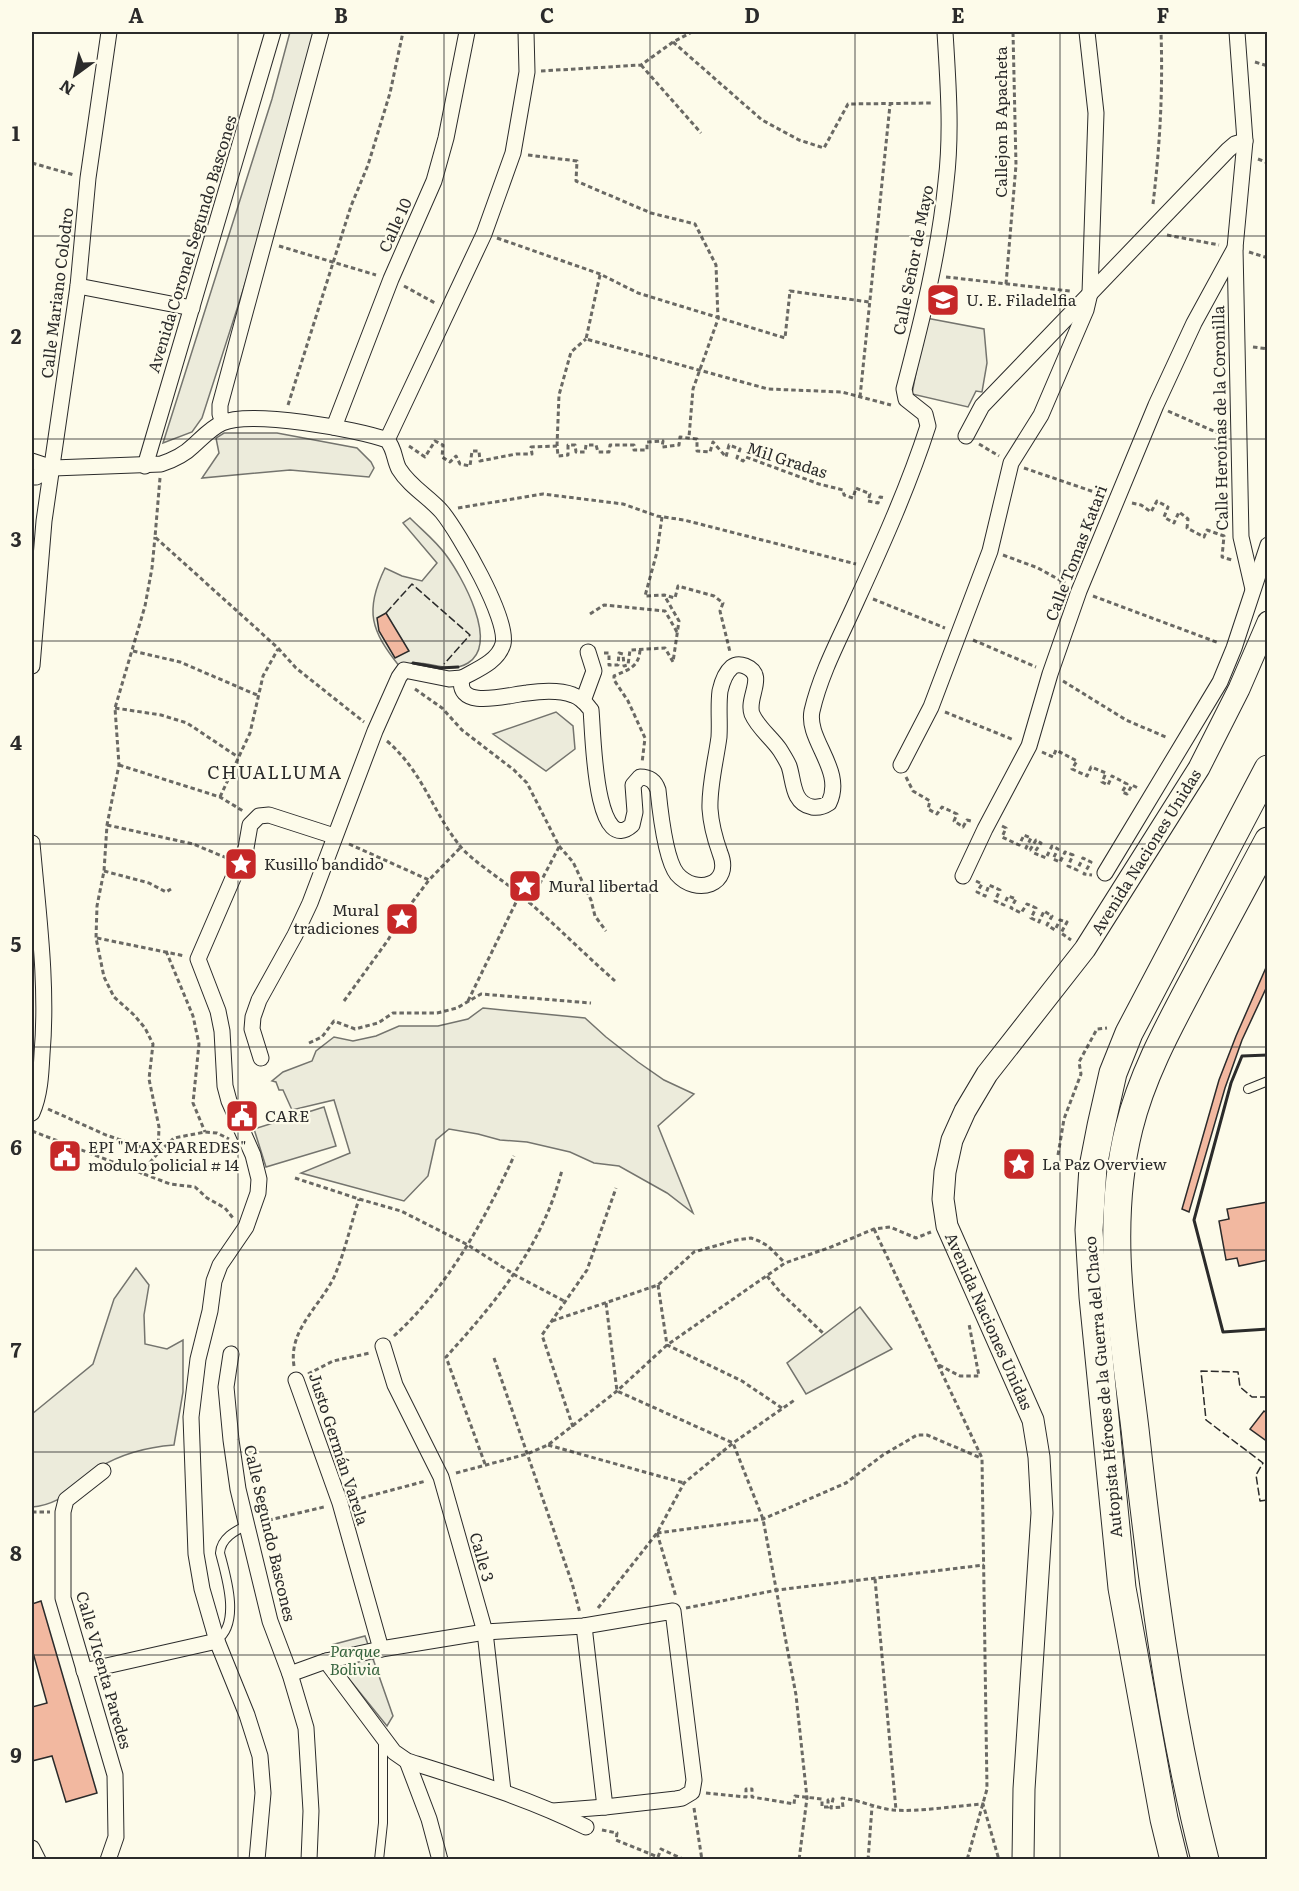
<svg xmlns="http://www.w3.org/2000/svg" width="1299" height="1891" viewBox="0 0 1299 1891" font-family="Literata,serif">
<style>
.green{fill:#ecebdb;stroke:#74746e;stroke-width:1.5}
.building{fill:#f2b8a0;stroke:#2b2b2b;stroke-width:1.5}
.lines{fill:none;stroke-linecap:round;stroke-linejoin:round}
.lane-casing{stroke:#2b2b2b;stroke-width:10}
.street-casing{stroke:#2b2b2b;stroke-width:17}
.secondary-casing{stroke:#2b2b2b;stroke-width:23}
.highway-casing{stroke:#2b2b2b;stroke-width:29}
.path{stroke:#6a6964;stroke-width:3;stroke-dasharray:4.5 3;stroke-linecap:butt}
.lane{stroke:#fdfbea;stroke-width:8}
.street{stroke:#fdfbea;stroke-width:15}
.secondary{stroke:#fdfbea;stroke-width:21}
.highway{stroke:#fdfbea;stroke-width:27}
.fence{stroke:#2b2b2b;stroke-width:1.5;stroke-dasharray:8 3;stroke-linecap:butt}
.wall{stroke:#2b2b2b;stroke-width:3}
.grid{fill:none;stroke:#2b2b2b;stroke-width:1.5;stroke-opacity:0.55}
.labels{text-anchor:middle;stroke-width:4.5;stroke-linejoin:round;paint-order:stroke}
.street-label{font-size:16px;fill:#2b2b2b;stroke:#fdfbea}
.poi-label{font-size:16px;fill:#2b2b2b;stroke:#fdfbea;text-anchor:start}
.park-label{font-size:16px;font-style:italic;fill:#34623c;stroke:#fdfbea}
.neighbourhood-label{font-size:18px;letter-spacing:1.5px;fill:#2b2b2b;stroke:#fdfbea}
.neatline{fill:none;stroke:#2b2b2b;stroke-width:2}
.grid-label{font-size:20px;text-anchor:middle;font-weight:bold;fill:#2b2b2b}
</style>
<rect width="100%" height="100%" fill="#fdfbea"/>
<g class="green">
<path d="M290,32H320L272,200L202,418L192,432L163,443L272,99Z"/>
<path d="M926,318L984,329L987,363L982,392L976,391L968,407L912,394Z"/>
<path d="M224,433H277L357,448L371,462L374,468L369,477L290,470L202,478L219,453L216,438Z"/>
<path d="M410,518C422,530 436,541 446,555C461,575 500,643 468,663C450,674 432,662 414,663C410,663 404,666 400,667C371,631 364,611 385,568L402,576L422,581L437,563L403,523Z"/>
<path d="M556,712L573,726L575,749L546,771L493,734Z"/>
<path d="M483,1008L585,1018L606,1037L638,1062L664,1080L694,1094L658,1126L693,1213L667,1193L619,1166L594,1163L570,1152L527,1142L500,1140L478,1134L449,1129L436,1140L428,1176L404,1201L301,1173L350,1153L334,1100L292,1110L283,1090H279L276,1082L272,1081L283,1072L312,1061L316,1051L334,1037L353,1041L376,1036L399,1026H438L468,1019Z"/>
<path d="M324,1107L336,1146L266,1167L254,1129Z"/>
<path d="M136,1268L149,1285L144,1315L145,1344L167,1349L183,1340V1392L174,1445C147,1447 121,1454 98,1468C91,1472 88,1479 82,1484C66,1496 50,1506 32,1507V1414L93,1364L114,1299Z"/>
<path d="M860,1307L892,1349L806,1394L787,1363Z"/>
<path d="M365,1636L393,1716L387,1726L341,1669L331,1645Z"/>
</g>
<g class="building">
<path d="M386,613L409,651L395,658L379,631L377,618Z"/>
<path d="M1268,963V984L1242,1040L1225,1088L1189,1212L1182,1209L1219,1080L1236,1036Z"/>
<path d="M1015,1159L1033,1162L1031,1172L1013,1168Z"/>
<path d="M1268,1202V1260L1239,1266L1237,1258L1226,1260L1219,1221L1229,1219L1227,1209Z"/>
<path d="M1264,1411L1268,1414V1442L1250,1429Z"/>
<path d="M41,1601L97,1793L66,1802L52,1756L32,1761V1707L47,1703L32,1649V1604Z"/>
</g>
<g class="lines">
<g class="lane-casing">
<g id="lane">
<path d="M1248,1089L1268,1081"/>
<path d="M217,1640C241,1623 226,1576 220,1553C221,1538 235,1531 247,1525"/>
<path d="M379,1860L383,1823V1741"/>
</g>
</g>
<g class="street-casing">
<g id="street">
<path d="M1237,32L1245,141L1235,248L1241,537L1253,589"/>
<path d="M78,286L192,308"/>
<path d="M223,422L220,414V405L321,32"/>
<path d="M334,427L391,279L434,181L446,138L467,32"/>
<path d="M966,436L982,406L1228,150L1235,144L1245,141"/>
<path d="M387,440L484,234L513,153L527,72L526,32"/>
<path d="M32,461L53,468L161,464C173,460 184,455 193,446C202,438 211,428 222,423C250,410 357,429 387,440C395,449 394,460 399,469C410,487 429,497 442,512C459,533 509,619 503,644C498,662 476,670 462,678C455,712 511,694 527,693C541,691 560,690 573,695C582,698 586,704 591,710C593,727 594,859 632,825L635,812L633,785L640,777C650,777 655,781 658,790C660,810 665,859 677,874C696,896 733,885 720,853C715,839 711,824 710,809C709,786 716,760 719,737C720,722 718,706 720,691C722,682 725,673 732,667C736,664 740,664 745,666C768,675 746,697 752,714C758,728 772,738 780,750C783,755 787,761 789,766C794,781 792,803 812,807C818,808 823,807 829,803C845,770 806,740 812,711C821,672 841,636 857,600C883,543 909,485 928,426L925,414L906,399L904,389C922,320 939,253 946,182C952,132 948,82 945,32"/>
<path d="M145,466L273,32"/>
<path d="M32,477H36L53,468"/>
<path d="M32,666L44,521L78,286L88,178L109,32"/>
<path d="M583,701L594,671L588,652"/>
<path d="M901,765L931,707L990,551L1011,463L1041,415L1086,310L1090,293L1096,113L1087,32"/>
<path d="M32,843C38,913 48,984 42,1054C41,1074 40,1095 32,1113"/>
<path d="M1105,873L1220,682L1234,648L1268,545"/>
<path d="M963,876L985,829L1029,746L1050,674L1079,591L1156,405L1194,323L1235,248"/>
<path d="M261,1058L252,1029L253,1017L259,1000L295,935L310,903L375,731L399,677L404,670L449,679L462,678"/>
<path d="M383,1346L395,1385L441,1477L485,1632L503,1791"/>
<path d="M231,1354L226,1387L231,1440L238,1489L270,1621L290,1674L306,1728L311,1811L309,1860"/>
<path d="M296,1380L340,1503L381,1649"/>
<path d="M103,1471L66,1500L63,1512V1598L115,1775L116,1837L108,1860"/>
<path d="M584,1626L605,1807"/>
<path d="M326,1661L394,1752L407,1761C468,1780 528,1798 586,1827"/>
<path d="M84,1671L217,1641"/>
<path d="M290,1674L326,1661L381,1649L485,1632L584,1626L673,1611L694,1780L692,1792L682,1798L676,1799L605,1807L553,1811"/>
<path d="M407,1761L429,1819L440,1860"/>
<path d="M32,1848L38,1860"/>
<path d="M257,1860L263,1793L260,1756L247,1715L217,1641L202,1589L196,1554L191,1417L198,1359L210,1311L214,1281L220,1265L246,1227L258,1193L259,1179L253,1155L229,1101L225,1086L222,1031L218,1011L198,959L246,848L250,825L259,816L269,815L334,836"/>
</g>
</g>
<g class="secondary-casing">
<path id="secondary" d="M1023,1860L1024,1789L1042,1513L1039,1457L1033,1420L947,1226L943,1199L945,1172L952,1140L965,1111L987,1074L1085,949L1199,768L1239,689L1268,622"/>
</g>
<g class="highway-casing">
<g id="highway">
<path d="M1174,1860L1164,1819L1122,1588L1093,1297L1089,1230L1093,1167L1101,1126L1113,1073L1129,1033L1268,769"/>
<path d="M1205,1860C1169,1719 1151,1574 1135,1429C1123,1329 1104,1228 1129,1128C1142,1075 1169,1026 1195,977C1219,932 1243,887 1268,841"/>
</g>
</g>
<g class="path">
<path d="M673,42L762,120L799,140L824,148L848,104L933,103"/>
<path d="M1255,62L1268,66"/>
<path d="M641,65L701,133"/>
<path d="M541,71L641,65L673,42L692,32"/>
<path d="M528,155L577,161L576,181L651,213L695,224L716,265L718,319L693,389L689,437"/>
<path d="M1258,159L1268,163"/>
<path d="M32,163L74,175"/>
<path d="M1153,204C1160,145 1163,91 1161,32"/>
<path d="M1167,235L1219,245"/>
<path d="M497,238L600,274L638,293L785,338L790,291L869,302"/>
<path d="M279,246L376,275"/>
<path d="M1249,252L1268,258"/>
<path d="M600,275L586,339L768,389L842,392L891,405"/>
<path d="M946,277L1070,291"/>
<path d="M1006,284L1016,165L1013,32"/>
<path d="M404,286L435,303"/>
<path d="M1253,347L1268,349"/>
<path d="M860,397L890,105"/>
<path d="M288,405L351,206L368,165L390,93L403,32"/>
<path d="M1168,411L1225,436"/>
<path d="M979,444L999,456"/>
<path d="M409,446L425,457L435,441L443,445L442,457L450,462L456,456L460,464L470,466L472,451H479L480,461L516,454H532L531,447L557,446L558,456L568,455V445H575L576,452H585L586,445H596L598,452H609L610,445H634V450H647V442L663,441L662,447L679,445L680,437L697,439V451L710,452L713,442L726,457L729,445L740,449L737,458L743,461L746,457L819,484L843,490L844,495L853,498L856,488L870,494L868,501L878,503L880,497L885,498"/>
<path d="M557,446L559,395L571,352L586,339"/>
<path d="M1024,468L1103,495"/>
<path d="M160,478L155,537L278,648L296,668L364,722"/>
<path d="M1132,503L1141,505L1151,512L1157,501L1168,507L1164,517L1174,523L1179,512L1188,519L1187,528L1204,537L1207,530L1224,536L1222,557L1232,560"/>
<path d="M458,508L543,494L623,504L657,516L684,520L856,564"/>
<path d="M662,517L657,552L645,596L664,595L675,598L678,586L714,596L723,603L720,611L730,652"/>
<path d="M1003,555L1038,568L1065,583"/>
<path d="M1093,596L1219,643"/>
<path d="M873,599L945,628"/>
<path d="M590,614L604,605L665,611L677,632"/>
<path d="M973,640L1036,667"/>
<path d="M640,650C639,667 628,670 614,676V680L628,701L645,738L642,763"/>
<path d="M133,651L180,662L257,695"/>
<path d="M604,653H609V665H618L619,653L623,654L624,666L628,665L630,650L665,648L673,662L679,621L664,595"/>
<path d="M1063,681L1126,720L1168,738"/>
<path d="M415,689L442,708L462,730L514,770L527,783L559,846L573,862L591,900L595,916L606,931"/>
<path d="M115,708L161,715L187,723L238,757"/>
<path d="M945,712L1014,740"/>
<path d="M387,741C423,772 432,811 460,846C471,860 501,879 517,892C551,920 582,952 615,981"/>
<path d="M1042,752L1053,757L1056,750L1077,761L1072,769L1087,776L1091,767L1106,773L1102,782L1108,785L1112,776L1127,784L1122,792L1127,794L1132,785L1138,788"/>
<path d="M119,765L220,797L243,811"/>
<path d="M906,777L913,791L930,801L928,809L937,814L942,807L957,814L954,821L963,827L967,820L971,821"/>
<path d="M220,797L250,733L263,676L278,649"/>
<path d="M107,825L193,844L227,858"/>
<path d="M1002,826L1006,828L1002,837L1019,845L1024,835L1031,838L1026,848L1030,850L1036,840L1041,843L1034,853L1046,858L1052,846L1058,849L1053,859L1060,862L1065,852L1073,855L1068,866L1077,870L1083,858L1091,862L1084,874L1092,875"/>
<path d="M349,844L429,880L461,847"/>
<path d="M104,871L149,883L166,892L171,889"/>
<path d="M976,881L982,884L977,892L985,896L989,885L1000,890L995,901L1004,905L1008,896L1016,899L1011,908L1021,913L1027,904L1036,908L1031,918L1039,922L1044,911L1052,916L1047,925L1055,930L1060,920L1067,922L1061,933L1071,940"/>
<path d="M529,904L559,847"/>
<path d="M97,938L185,956"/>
<path d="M166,951L193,1016L199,1044L193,1103L205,1132"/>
<path d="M344,1001L388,940L404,913L429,880"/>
<path d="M468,1001L520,894"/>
<path d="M309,1043L322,1037L334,1021L355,1029L378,1023L393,1013H437L457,1008L481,994L591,1003"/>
<path d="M48,1109L106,1135L158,1153L174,1138L205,1132L217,1133L229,1139"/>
<path d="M32,1131L170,1184L195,1187L207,1198L225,1208L233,1218"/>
<path d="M1058,1155L1064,1119L1081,1074L1079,1062L1097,1029L1107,1028"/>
<path d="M140,1174L158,1153L159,1127L149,1079L153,1044L145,1028L134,1015L114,997L104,977L96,938L97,906L104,871L107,825L119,765L115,708L145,606L152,568L155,537"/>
<path d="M295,1178L359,1199L401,1211L468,1245L515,1275L566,1302"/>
<path d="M874,1229L982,1458L987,1789L967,1860"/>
<path d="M767,1276L780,1292L824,1334"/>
<path d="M658,1285L667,1345L742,1381L782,1408"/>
<path d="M606,1303L617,1391L733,1443L763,1519L796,1695L807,1798L799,1860"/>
<path d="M552,1321L658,1285L694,1252L736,1240L751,1238L759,1241L768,1246L785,1263"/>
<path d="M394,1336C448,1287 484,1221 514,1156"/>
<path d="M494,1358L572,1583L580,1613"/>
<path d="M939,1365L960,1376H979L969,1324"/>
<path d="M294,1366C288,1329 321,1306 335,1275C345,1251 351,1224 359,1199"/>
<path d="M308,1374L333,1361L370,1353"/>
<path d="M573,1427L542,1335L587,1270L616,1188"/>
<path d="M548,1445L684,1483"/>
<path d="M485,1464L446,1357C497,1301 543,1245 562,1170"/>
<path d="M456,1473L527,1454L548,1445L617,1391L667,1345L785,1263L831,1247L874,1229L890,1227L916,1238L931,1232"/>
<path d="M354,1500L426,1481"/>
<path d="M32,1512H50"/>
<path d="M261,1522L324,1507"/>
<path d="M657,1533L763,1519L846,1483L883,1455L917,1435H927L981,1458"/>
<path d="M657,1533L676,1597"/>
<path d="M875,1579L896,1810"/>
<path d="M598,1608L657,1533L684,1483L733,1443L796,1399"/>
<path d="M686,1608L777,1590L984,1565"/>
<path d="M706,1793L746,1797V1789H752V1797L794,1804L795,1796L822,1799V1807H828V1800L833,1799L831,1808L843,1807L842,1798C860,1800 875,1808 893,1810C919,1812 955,1806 983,1804L999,1860"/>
<path d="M694,1808L702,1860"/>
<path d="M602,1830L617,1833L616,1840L658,1857L661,1849L685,1860"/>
<path d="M868,1860L872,1807"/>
</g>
<use href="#lane" class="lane"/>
<use href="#street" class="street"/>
<use href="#secondary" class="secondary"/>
<use href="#highway" class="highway"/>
<g class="fence">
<path d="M386,613L412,584L470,635L444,664"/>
<path d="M1268,1397H1252L1240,1387L1238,1372L1201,1371L1206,1420L1263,1463L1256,1475L1260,1501L1268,1500"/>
</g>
<g class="wall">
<path d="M413,663L440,668L458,667"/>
<path d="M1268,1055L1242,1056L1231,1083L1194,1220L1223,1332L1268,1329"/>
</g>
</g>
<path class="grid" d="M238,32V1860M444,32V1860M650,32V1860M855,32V1860M1060,32V1860M32,236H1268M32,439H1268M32,641H1268M32,844H1268M32,1047H1268M32,1250H1268M32,1452H1268M32,1655H1268"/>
<defs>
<g id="school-square" transform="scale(1.725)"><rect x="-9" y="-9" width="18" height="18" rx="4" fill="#c62828" stroke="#fdfbea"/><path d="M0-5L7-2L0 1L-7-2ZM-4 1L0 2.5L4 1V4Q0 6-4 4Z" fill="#fff"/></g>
<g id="sight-square" transform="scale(1.725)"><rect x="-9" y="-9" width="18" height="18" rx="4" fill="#c62828" stroke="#fdfbea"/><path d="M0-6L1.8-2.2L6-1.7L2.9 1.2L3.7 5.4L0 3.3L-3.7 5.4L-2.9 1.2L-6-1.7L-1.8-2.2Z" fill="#fff"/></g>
<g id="civic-square" transform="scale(1.725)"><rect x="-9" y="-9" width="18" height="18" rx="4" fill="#c62828" stroke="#fdfbea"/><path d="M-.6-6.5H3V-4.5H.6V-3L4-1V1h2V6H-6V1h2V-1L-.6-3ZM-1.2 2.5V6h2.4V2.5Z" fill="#fff"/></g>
</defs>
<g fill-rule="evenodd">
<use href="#school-square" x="943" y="300"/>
<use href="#sight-square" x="241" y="864"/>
<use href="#sight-square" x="525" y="886"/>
<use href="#sight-square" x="402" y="919"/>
<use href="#civic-square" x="242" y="1116"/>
<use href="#civic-square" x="65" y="1156"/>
<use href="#sight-square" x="1019" y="1164"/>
</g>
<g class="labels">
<g class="street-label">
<text transform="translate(1001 122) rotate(-90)" y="6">Callejon B Apacheta</text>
<text transform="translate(395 225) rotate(-66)" y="6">Calle 10</text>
<text transform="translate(192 244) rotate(-73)" y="6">Avenida Coronel Segundo Bascones</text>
<text transform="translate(913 260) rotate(-79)" y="6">Calle Señor de Mayo</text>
<text transform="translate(57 293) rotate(-83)" y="6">Calle Mariano Colodro</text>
<text transform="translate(1220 418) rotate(-91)" y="6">Calle Heroínas de la Coronilla</text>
<text transform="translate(787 460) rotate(18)" y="6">Mil Gradas</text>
<text transform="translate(1076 553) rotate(-69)" y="6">Calle Tomas Katari</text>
<text transform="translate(1146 852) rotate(-58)" y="6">Avenida Naciones Unidas</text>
<text transform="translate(989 1321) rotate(66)" y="6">Avenida Naciones Unidas</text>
<text transform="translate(1103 1387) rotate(-95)" y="6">Autopista Héroes de la Guerra del Chaco</text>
<text transform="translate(339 1449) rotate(72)" y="6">Justo Germán Varela</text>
<text transform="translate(270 1533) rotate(77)" y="6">Calle Segundo Bascones</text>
<text transform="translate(482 1557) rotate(74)" y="6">Calle 3</text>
<text transform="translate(104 1670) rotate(74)" y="6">Calle VIcenta Paredes</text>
</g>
<g class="poi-label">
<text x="966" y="306">U. E. Filadelfia</text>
<text x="264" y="870">Kusillo bandido</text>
<text x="548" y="892">Mural libertad</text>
<text x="379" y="916" text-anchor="end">Mural<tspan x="379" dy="18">tradiciones</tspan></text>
<text x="265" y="1122">CARE</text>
<text x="88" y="1153">EPI "MAX PAREDES"<tspan x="88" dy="18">modulo policial # 14</tspan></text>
<text x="1042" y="1170">La Paz Overview</text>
</g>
<g class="park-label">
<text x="355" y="1657">Parque<tspan x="355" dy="18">Bolivia</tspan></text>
</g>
<g class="neighbourhood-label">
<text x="275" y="779">CHUALLUMA</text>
</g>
</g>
<rect width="1299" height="1891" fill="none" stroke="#fdfbea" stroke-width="66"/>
<g transform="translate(75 75) rotate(213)" stroke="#fdfbea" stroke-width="4.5" paint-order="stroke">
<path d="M0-4.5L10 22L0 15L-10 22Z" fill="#2b2b2b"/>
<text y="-9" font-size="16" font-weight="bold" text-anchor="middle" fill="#2b2b2b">N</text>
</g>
<rect x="33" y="33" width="1233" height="1825" class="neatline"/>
<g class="grid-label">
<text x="136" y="23">A</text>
<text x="341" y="23">B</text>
<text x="547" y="23">C</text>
<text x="752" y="23">D</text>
<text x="958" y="23">E</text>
<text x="1163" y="23">F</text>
<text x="16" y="141">1</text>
<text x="16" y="344">2</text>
<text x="16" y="547">3</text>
<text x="16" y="750">4</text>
<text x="16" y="952">5</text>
<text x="16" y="1155">6</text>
<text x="16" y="1358">7</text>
<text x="16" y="1561">8</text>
<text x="16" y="1763">9</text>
</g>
</svg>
